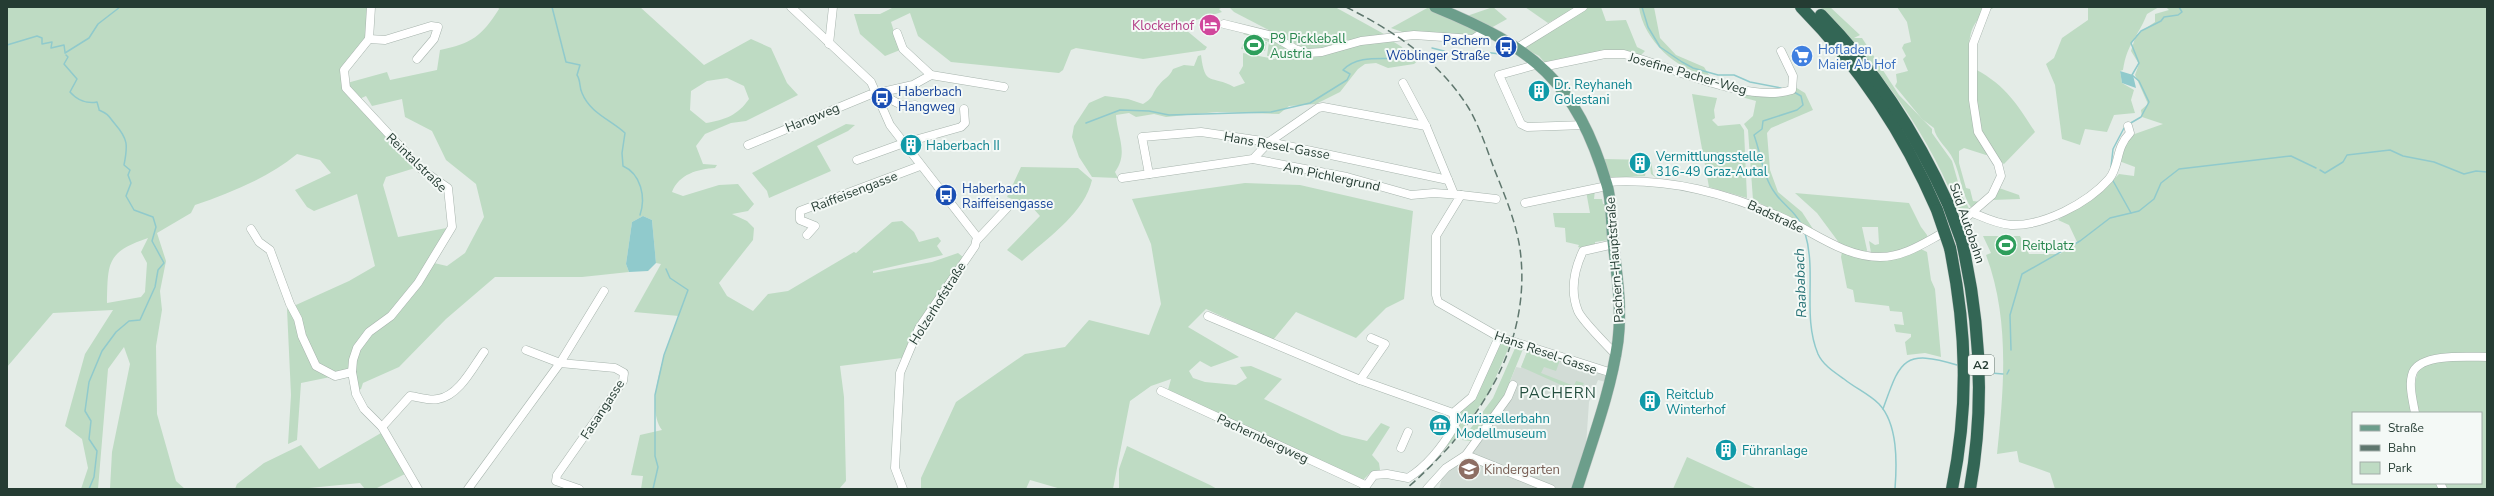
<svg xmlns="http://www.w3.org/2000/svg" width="2494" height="496" viewBox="0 0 2494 496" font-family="'Nunito Sans',sans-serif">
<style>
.built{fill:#d2dcd6}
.green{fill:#bedbc3;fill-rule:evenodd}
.water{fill:#90cacc}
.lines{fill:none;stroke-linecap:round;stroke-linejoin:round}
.stream{stroke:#90cacc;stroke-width:1.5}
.minor-casing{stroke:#a7b4ad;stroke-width:9}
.major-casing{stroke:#c2c8c6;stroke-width:12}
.highway-casing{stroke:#c2c8c6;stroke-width:13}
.minor{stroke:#fff;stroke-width:8}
.major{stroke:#6c9e8b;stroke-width:11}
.highway{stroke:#365;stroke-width:12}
.rail{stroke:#5f776e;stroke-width:1.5;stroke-dasharray:8 4;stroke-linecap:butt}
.highway-bridge-casing{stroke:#c2c8c6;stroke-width:13;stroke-linecap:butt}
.highway-bridge{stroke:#365;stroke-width:12}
.labels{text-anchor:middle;stroke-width:4;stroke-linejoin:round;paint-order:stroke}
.shield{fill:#f4f9f6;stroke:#63756e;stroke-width:1}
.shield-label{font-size:12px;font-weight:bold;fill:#253c33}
.hotel-label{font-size:13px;fill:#b23c85;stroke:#f4f9f6;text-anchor:end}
.leisure-label{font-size:13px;fill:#27864d;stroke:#f4f9f6;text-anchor:start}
.transit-label{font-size:13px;fill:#164399;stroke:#f4f9f6;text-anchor:start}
.shop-label{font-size:13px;fill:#366cbe;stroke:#f4f9f6;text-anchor:start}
.street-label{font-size:13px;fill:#253c33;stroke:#f4f9f6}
.culture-label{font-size:13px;fill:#0d838f;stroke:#f4f9f6;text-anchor:start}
.education-label{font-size:13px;fill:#785e54;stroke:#f4f9f6;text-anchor:start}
.water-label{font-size:14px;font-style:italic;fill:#236f73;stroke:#f4f9f6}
.quarter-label{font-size:15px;letter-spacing:1px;fill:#224d3d;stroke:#f4f9f6}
</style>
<rect width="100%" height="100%" fill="#e4ece7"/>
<path class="built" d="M1530,351L1603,374L1607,378L1606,382L1598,380L1589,402L1586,446L1572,489H1439L1445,467L1463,452L1504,396L1516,367L1521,368L1527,352Z"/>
<g class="green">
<path d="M7,7H370L369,39L344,70L347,83L387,72L390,80L437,70L440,50C471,44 482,36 499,9L498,7H640L704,65L751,39L771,48L787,83L798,95L746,121L731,123L705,134L696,146L703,164L717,165L715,168C698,169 679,174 672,192L683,196L719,185L738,184L754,204L748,211L732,214L747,221L754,228L753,240L719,283L727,296L753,311L768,294L788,291L854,252L856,253L892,222L902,221L914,232L919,242L938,237L941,241L937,246L943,255L873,271V273L932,262L958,253L963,257L913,333L902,358L840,366L844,397L846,481L839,489H641L643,476L631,475L640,435L662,430C643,405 668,343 679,316L634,312L661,264L656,263L652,220L643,216L632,222L626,264L629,272L582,277H495L446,319L399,367L363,383L361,389L351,393L350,373L301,383L297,440L288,444L291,395L287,309L349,281L375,266L357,194L314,211L307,207L295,190L331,173L320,160L297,154C268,178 230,193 195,205L191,213L157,233L166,261L160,291L162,310L156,346L157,414L176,481L185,489H110L112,452L130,364L124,347L108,369L98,489H81L88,468L82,439L65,426L85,354L113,310L53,313L7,367ZM727,78L744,86L749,99C738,115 725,120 706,123L690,110L691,91L707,81ZM366,96L372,106L402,99L405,117L432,131L446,160L476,184L484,217L465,253L447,266L434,263L452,227L398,237L383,185L386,177L415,168L355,101ZM148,238L141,252L147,263L145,292L141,297L107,303C108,263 106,252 148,238Z"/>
<path d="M894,7H1223L1219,9L1222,12L1180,25L1204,45L1207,47L1205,50L1143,59L1076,48L1071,50L1063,70L1059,73L951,62L918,36L910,13L891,22L900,50L885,56L860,34L854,14H880Z"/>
<path d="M1229,7H1335L1384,34L1382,37L1311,52L1234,12Z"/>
<path d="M1429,7L1481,31L1469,37L1408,34L1391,28Z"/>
<path d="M1493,7L1507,19L1489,29L1464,17Z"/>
<path d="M1525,7H1578L1548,23Z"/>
<path d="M1585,7H1601L1606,21L1626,20L1637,47L1645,51L1640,56L1628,53L1546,64L1539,56L1523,48Z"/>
<path d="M1639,7H1654L1660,38L1676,55L1704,67L1709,75C1677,72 1643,39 1639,7Z"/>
<path d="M1820,7H1830L1860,35L1854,38H1862L1899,95L1932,129V133L1952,161L1962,196L1970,210L1961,218C1932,137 1880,68 1820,7Z"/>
<path d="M1897,7H1995C1967,22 1969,37 1969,66C2004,83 2015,101 2035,132L2004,164L1990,154L1986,155L1964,148L1959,151V163L1966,188L1970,189L1973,201L1981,202L1972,209C1961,194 1961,175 1953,159C1949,149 1935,139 1934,128L1922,119L1895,86L1897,82L1896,74L1908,71L1903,59L1906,56L1902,48L1904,44L1911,42L1907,22Z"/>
<path d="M2088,7H2159L2147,14C2138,37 2127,43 2123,70L2120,71L2122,83L2134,90L2131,100L2135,113L2114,115L2107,132L2085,129L2080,145L2062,139L2055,85L2046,64L2054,58L2062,38L2088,20Z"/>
<path d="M2166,7H2487V355L2437,356L2410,371L2412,413H2353V483H2436L2439,489H2055L2050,473L2019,462L2017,451L1997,454C2004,388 2010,319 1986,255L1991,253L1983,236H2020L2029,254H2060L2077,242L2069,225L2058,220L2104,189L2119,174L2134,176L2135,167L2119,161L2129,136L2163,124L2142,117L2141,110L2148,104L2135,75L2139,64L2131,51L2136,35L2155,22V14L2169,10Z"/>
<path d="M1245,32L1266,36L1291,49L1278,55L1267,56L1269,42L1243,34Z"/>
<path d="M1389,39L1402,47L1404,52L1420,59L1414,64L1388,68L1376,63L1365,64L1358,69L1340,92L1316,104L1289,106L1279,114L1217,112L1166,117L1154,114L1136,117L1129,113L1116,115C1117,136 1129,153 1115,172L1118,178L1092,177L1079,157L1072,137L1074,126L1089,103L1105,96L1128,99L1143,104C1155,97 1151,94 1159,85C1164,78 1169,78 1173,69L1184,65L1194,66L1198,56L1201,55C1205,88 1211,74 1234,87L1245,83L1239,73L1243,66V53L1274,59L1297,52Z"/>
<path d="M1244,40L1267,42L1265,51L1241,49Z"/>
<path d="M1550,68C1580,97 1589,122 1603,159L1651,160L1653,174L1658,179L1651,174L1650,166L1646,165V169L1642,170L1646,171L1645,176L1610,178L1579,107Z"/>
<path d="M1795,87L1805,93L1813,110L1771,128L1767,133L1770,170L1778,192L1802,212L1813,229L1753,200L1748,130L1744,124L1753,116L1756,101L1738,96L1739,92C1757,94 1775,99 1793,93Z"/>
<path d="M1692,94L1717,98L1714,110L1715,118L1712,120L1718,126L1740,124L1744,130L1747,198L1709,187Z"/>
<path d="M846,124L855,125L848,131L817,146L831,171L769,198L767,191L752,173Z"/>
<path d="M1021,167L1078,168L1092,180C1084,214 1047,238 1022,261L1007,250L1040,216L1032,207L1007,197Z"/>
<path d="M1245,183L1300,185L1413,211L1404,299L1386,308L1356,338L1296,312L1273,340L1206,309L1188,327L1239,357L1211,367L1200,361L1189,371L1193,378L1205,382L1236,385L1247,378L1240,367L1251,366L1282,379L1264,399L1342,435L1367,441L1381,423L1390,427L1372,455L1379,463L1380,470L1370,473L1361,482L1168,390L1171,379L1151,386L1130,401L1113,489H1061L1030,480L1026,489H921V478L956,402L1025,354L1065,347L1089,320L1149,335L1161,304L1151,244L1132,199Z"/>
<path d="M1999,188L2019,195L2020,199L1992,200Z"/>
<path d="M1595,190L1594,199H1602L1603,204H1606L1609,240L1595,242V246L1584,249L1578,247L1579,245L1566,242L1565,228L1555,227L1553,213H1590L1586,191Z"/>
<path d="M1795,193L1909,203L1921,227L1927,235V238C1908,250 1893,253 1871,253L1869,241L1875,245L1879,244L1878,227H1862L1867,250L1866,253L1840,244L1817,213Z"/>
<path d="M1921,249L1927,252L1931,280L1935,289L1941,357L1925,353L1907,355L1905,342L1911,337V334L1896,332L1894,324L1904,325L1902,312L1890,311L1889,306L1855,302L1853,290L1847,288L1841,257L1842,252L1866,257Z"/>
<path d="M1500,343L1509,344L1508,349L1489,393L1459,434L1430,465L1458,422L1459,412L1468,406L1476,394Z"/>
<path d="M1516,346L1523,349L1504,396L1471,441L1462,440L1493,398Z"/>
<path d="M1530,351L1560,360L1556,371L1544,367L1541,373L1574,386L1576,381L1584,383L1579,393L1521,367L1527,352Z"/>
<path d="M2487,360V489H2446L2442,483H2481V413H2419C2417,401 2413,387 2417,375C2422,356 2471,360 2487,360Z"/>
<path d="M381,433L405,474L375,489H365L360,483L299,489H235L237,484L264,463L301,445L319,469Z"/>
<path d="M1127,446L1210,485L1217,489H1119V469Z"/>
<path d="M1687,457L1757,489H1673Z"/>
</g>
<g class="water">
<path d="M2120,71L2133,75L2136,88L2122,83Z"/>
<path d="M643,216L652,220L656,263L648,271L629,272L626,264L632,222Z"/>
</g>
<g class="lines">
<g class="stream">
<path d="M552,7L566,62L580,65L577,75C581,81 579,87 582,93C590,113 611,120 625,133L622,153L623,166C641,174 646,197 640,215"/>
<path d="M1642,7L1648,27L1660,47L1682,62L1693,68L1718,75H1734L1750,82L1781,88"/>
<path d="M7,45L37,36L42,38V44L52,42L51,48L64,45L65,52"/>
<path d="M1432,48L1444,51"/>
<path d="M1483,52L1509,55L1514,52"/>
<path d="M65,53L89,38L98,24L120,7"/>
<path d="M66,55L68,57L64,64L77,79L70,92C77,100 87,104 97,102L99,109"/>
<path d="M1794,92L1801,96L1803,105L1797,110L1763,121L1762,129L1754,135C1761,154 1763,177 1775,193C1783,205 1795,211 1801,224"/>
<path d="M1086,123L1120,110L1149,111L1169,115L1271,112L1310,103L1347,80L1350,74L1343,70C1361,51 1392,63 1416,56"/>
<path d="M2129,124L2141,117L2149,102L2139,81L2132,75L2139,63L2131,43L2141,31L2161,21L2164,17L2178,15L2182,12L2179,7"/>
<path d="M2111,167L2113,149L2124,128"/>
<path d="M2320,170L2325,173L2343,162L2347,155L2390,150L2403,156L2434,162L2464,174L2476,171L2487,172"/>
<path d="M2131,213L2139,211L2154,199L2161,183L2179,169L2291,156L2316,168"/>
<path d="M1805,233C1817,272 1802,316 1818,354C1823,365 1834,372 1844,379C1855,388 1869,394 1879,404C1898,424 1897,463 1895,489"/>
<path d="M2011,350L2010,315L2022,274L2080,241L2110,218L2131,213L2112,179"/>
<path d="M1991,373L2003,374"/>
<path d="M2007,374L2009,370"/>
<path d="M1883,409C1900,362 1902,348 1957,365"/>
<path d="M89,489L94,477L97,451L89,439L91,421L85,411L89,382L102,351L116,332L129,321L140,320L155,287L158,270L164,263L152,241L156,227L153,217L134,210L126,196L131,183L128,175L130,170L124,165C128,145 128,139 115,124C108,116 110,115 99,110"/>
<path d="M653,489L658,467L655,456V395L664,355L688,290L670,278L666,269"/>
</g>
<g class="minor-casing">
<g id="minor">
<path d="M371,7L369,39L344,70L346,88L422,170L448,188L452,227L418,283L391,316L369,332L357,348L353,360L352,372L356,394L364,409L382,427L418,489"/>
<path d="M791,7L871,82L890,125L977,237L975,246L919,328L900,373L895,468L903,489"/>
<path d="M1224,24L1273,36L1295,49L1308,53L1322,52L1361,41L1414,35L1473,39L1485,31"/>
<path d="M897,33L903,49L931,75"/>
<path d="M369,39L385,40L431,26L438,27L434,39L417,59"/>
<path d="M829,44L833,7"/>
<path d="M1517,48L1583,7"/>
<path d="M1539,64L1499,75L1521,124L1527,127L1585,125"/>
<path d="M1542,67L1605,54H1624C1669,66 1748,104 1792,90L1793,76L1781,51"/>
<path d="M1403,83L1426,126L1454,194"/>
<path d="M878,95C893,97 899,109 915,105"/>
<path d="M748,145L869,95L913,85L931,75L1004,87"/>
<path d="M1253,159L1347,177L1411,195L1434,193L1461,195L1436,236V295L1438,302L1499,337L1612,373"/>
<path d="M857,160L904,143L961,127L965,123L964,109"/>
<path d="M1149,174L1142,137L1201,132L1269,142L1448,180"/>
<path d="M1122,178L1253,159L1269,142L1318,108L1323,107L1426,126"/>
<path d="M1606,182C1670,178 1727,193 1785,219C1815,233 1845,257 1880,257C1902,257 1921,245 1939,235"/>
<path d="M1461,195L1496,199"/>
<path d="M1525,203L1607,186"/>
<path d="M1973,213C1985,218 1997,224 2011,225C2043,226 2087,204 2109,179C2120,166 2115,148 2130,133L2128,126"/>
<path d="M1962,221L1992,195L2001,176L1998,164L1978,132L1973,100V44L1987,7"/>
<path d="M251,229L259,242L270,250L290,304L298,319L302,336L316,366L335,376L352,372"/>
<path d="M807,235L815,226L800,220V211L920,166"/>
<path d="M977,240L1007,208"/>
<path d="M1614,244L1583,251C1574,270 1570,291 1578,311C1582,321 1609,347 1617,356"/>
<path d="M1208,316L1360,380L1453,413L1472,397L1499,337"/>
<path d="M526,350L560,363L615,368L624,373L623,381L557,475L556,481L579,489"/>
<path d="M1360,380L1385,344L1371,338"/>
<path d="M1161,391L1365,485"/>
<path d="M2415,413C2413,401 2408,384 2413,372C2422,353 2469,357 2487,357"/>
<path d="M382,427L410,396C419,397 429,401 438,399C459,396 473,367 484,352"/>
<path d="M1401,448L1408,432"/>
<path d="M1466,455L1508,397L1513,385"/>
<path d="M2440,483L2443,489"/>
<path d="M468,489L560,363L604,291"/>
<path d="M1364,489L1374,475L1387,474L1408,478C1429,465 1443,446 1455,425L1453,413"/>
<path d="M1427,489L1446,468L1466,455L1551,489"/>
</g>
</g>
<g class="major-casing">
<path id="major" d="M1435,7C1533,47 1576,81 1607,185C1612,202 1611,224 1613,242C1617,275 1622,307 1618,341C1611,391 1592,441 1577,489"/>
</g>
<g class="highway-casing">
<g id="highway">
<path d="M1801,7C1860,67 1904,133 1937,210"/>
<path d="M1821,15C1876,71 1916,133 1948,204"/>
<path d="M1962,242C1981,325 1985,405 1970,489"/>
<path d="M1950,248C1967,332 1969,405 1952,489"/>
</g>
</g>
<use href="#minor" class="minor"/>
<use href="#major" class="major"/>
<use href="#highway" class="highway"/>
<path class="rail" d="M1346,7C1394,31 1439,61 1468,107C1480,127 1487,150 1495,171C1505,196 1516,222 1520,249C1533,347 1476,428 1406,489"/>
<g class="highway-bridge-casing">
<g id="highway-bridge">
<path d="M1948,204L1962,242"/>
<path d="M1937,210L1950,248"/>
</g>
</g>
<use href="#highway-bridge" class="highway-bridge"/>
</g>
<defs>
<g id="hotel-disc" transform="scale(1.15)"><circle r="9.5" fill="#d1479c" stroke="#f4f9f6"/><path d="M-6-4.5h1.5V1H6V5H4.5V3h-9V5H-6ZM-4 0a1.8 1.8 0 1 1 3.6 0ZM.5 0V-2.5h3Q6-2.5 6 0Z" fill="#fff"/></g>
<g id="stadium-disc" transform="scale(1.15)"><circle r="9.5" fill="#2e9e5b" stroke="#f4f9f6"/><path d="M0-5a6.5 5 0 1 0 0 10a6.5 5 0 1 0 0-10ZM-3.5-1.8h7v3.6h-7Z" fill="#fff"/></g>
<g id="bus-disc" transform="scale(1.15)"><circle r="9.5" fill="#1a4fb4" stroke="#f4f9f6"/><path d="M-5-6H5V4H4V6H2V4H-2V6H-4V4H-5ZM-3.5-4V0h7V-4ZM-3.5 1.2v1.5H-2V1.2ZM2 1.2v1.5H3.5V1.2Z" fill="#fff"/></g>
<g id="supermarket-disc" transform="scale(1.15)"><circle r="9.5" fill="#3f7fe0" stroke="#f4f9f6"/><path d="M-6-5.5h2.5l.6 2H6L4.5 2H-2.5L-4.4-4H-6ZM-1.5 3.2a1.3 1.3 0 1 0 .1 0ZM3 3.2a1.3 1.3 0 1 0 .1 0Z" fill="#fff"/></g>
<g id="building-disc" transform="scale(1.15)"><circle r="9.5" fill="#0f9aa8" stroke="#f4f9f6"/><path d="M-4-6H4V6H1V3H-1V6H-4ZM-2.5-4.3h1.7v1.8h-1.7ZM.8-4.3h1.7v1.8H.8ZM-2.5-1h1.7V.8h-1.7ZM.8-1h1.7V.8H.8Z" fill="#fff"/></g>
<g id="museum-disc" transform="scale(1.15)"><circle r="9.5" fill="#0f9aa8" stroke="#f4f9f6"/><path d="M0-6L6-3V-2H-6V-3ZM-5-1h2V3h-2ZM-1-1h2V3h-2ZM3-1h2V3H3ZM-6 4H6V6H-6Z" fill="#fff"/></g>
<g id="school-disc" transform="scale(1.15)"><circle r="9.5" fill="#8d6e63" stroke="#f4f9f6"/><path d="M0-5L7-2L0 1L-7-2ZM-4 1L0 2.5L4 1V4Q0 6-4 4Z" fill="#fff"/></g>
</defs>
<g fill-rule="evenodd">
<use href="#hotel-disc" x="1210" y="25"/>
<use href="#stadium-disc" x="1254" y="45"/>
<use href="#bus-disc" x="1506" y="47"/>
<use href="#supermarket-disc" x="1802" y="56"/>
<use href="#building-disc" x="1539" y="91"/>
<use href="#bus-disc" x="882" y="98"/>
<use href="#building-disc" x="911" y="145"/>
<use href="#building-disc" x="1640" y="163"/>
<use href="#bus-disc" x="946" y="195"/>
<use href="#stadium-disc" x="2006" y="245"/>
<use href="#building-disc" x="1650" y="401"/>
<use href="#museum-disc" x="1440" y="425"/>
<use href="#building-disc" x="1726" y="450"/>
<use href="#school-disc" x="1469" y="469"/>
</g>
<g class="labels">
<rect class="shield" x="1968" y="355" width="26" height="20" rx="3"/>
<g class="shield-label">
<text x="1981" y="369">A2</text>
</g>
<g class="hotel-label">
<text x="1194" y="30">Klockerhof</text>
</g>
<g class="leisure-label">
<text x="1270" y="43">P9 Pickleball<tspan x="1270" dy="15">Austria</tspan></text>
<text x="2022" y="250">Reitplatz</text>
</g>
<g class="transit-label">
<text x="1490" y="45" text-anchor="end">Pachern<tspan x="1490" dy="15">Wöblinger Straße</tspan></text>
<text x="898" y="96">Haberbach<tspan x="898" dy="15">Hangweg</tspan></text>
<text x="962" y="193">Haberbach<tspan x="962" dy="15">Raiffeisengasse</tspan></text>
</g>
<g class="shop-label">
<text x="1818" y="54">Hofladen<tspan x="1818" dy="15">Maier Ab Hof</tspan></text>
</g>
<g class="street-label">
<text transform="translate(1688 73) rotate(16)" y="5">Josefine Pacher-Weg</text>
<text transform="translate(812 117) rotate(-22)" y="5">Hangweg</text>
<text transform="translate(1277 145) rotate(10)" y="5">Hans Resel-Gasse</text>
<text transform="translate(417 162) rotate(44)" y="5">Reintalstraße</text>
<text transform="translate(1332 176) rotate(12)" y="5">Am Pichlergrund</text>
<text transform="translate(854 191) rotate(-21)" y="5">Raiffeisengasse</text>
<text transform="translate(1776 216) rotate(25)" y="5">Badstraße</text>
<text transform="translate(1968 223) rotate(71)" y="5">Süd Autobahn</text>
<text transform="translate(1614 260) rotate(-94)" y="5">Pachern-Hauptstraße</text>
<text transform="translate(937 303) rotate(-58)" y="5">Holzerhofstraße</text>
<text transform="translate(1546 352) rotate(19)" y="5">Hans Resel-Gasse</text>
<text transform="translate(602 409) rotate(-57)" y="5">Fasangasse</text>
<text transform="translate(1263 438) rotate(25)" y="5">Pachernbergweg</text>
</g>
<g class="culture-label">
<text x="1554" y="89">Dr. Reyhaneh<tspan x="1554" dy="15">Golestani</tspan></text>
<text x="926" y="150">Haberbach II</text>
<text x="1656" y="161">Vermittlungsstelle<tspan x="1656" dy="15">316-49 Graz-Autal</tspan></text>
<text x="1666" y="399">Reitclub<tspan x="1666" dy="15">Winterhof</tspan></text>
<text x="1456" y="423">Mariazellerbahn<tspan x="1456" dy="15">Modellmuseum</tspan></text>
<text x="1742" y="455">Führanlage</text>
</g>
<g class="education-label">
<text x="1484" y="474">Kindergarten</text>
</g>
<g class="water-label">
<text transform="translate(1800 283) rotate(-92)" y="5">Raababach</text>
</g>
<g class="quarter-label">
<text x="1558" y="398">PACHERN</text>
</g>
</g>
<rect width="2494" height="496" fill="none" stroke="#253c33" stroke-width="16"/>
<rect x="2352" y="412" width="130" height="72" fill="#f4f9f6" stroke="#a1ada8"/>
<rect x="2360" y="425" width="20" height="6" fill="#6c9e8b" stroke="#a1ada8"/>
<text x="2388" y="432" font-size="12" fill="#253c33">Straße</text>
<rect x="2360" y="445" width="20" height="6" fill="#5f776e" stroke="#a1ada8"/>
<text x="2388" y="452" font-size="12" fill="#253c33">Bahn</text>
<rect x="2360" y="462" width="20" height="12" fill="#bedbc3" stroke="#a1ada8"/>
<text x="2388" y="472" font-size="12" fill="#253c33">Park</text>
</svg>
